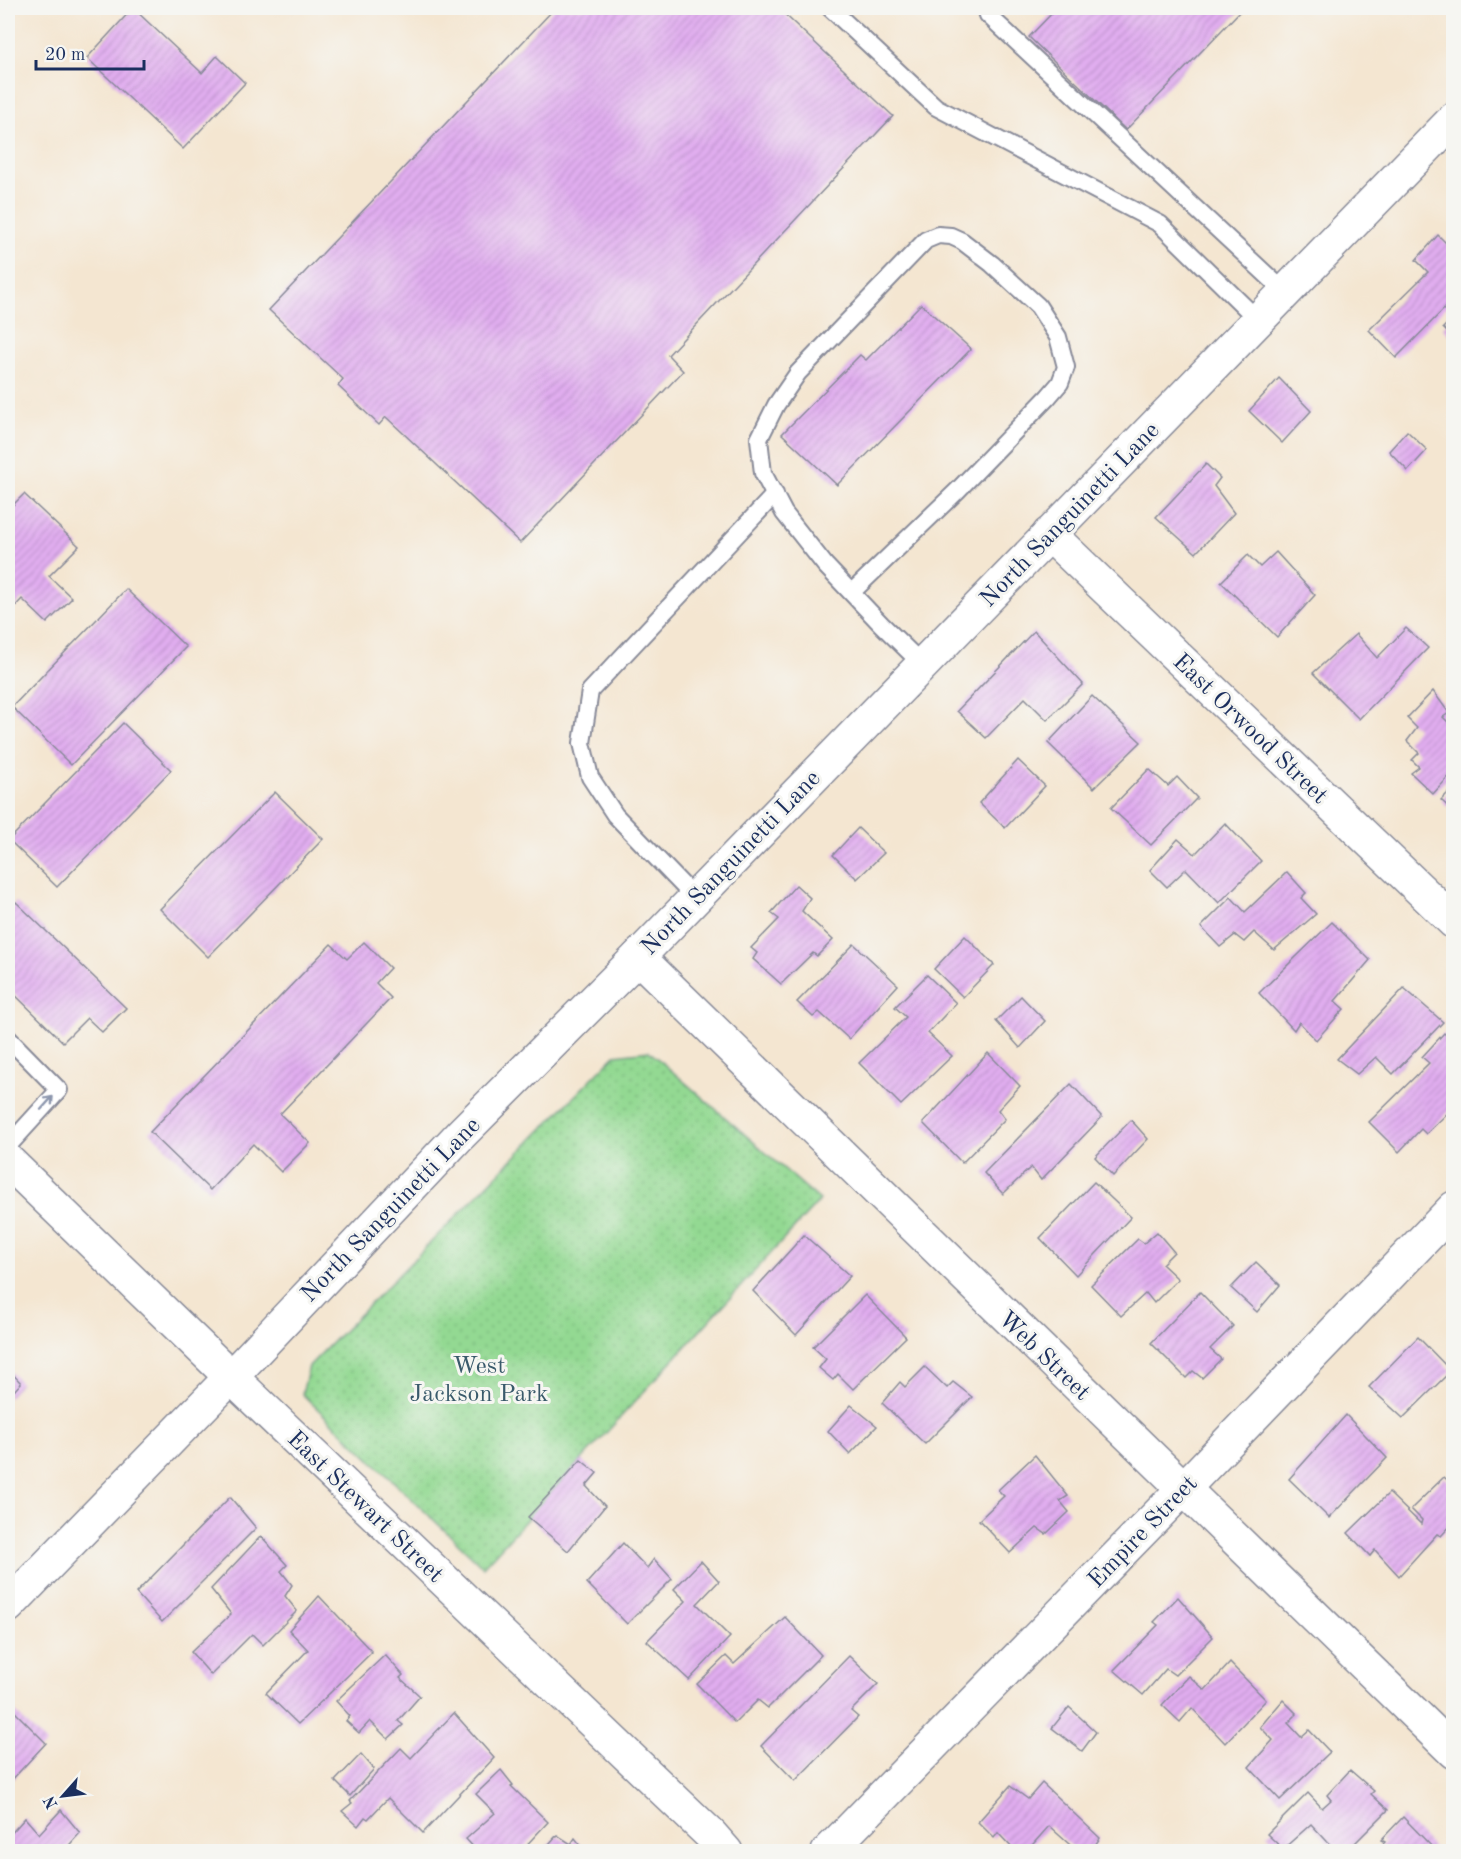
<svg xmlns="http://www.w3.org/2000/svg" width="1461" height="1859" viewBox="0 0 1461 1859" font-family="'Old Standard TT',serif">
<style>
.park{fill:url(#park-dots);stroke:#578478;stroke-width:1.5}
.building{fill:url(#building-hatch)}
.lines{fill:none;stroke-linecap:round;stroke-linejoin:round}
.lane-casing{stroke:#888a98;stroke-width:20}
.street-casing{stroke:#888a98;stroke-width:36}
.secondary-casing{stroke:#888a98;stroke-width:36}
.lane{stroke:#fff;stroke-width:16}
.street{stroke:#fff;stroke-width:33}
.secondary{stroke:#fff;stroke-width:33}
.oneway{stroke:#8d97ae}
.labels{text-anchor:middle;stroke-width:6;stroke-linejoin:round;paint-order:stroke}
.street-label{font-size:24px;fill:#1b2f5e;stroke:#f6f6f2}
.park-label{font-size:24px;fill:#395a6b;stroke:#f6f6f2}
</style>
<defs>
<pattern id="park-dots" width="8" height="8" patternUnits="userSpaceOnUse" patternTransform="scale(1.5)"><rect width="8" height="8" fill="#93d992"/><path d="M2 2h.1M6 6h.1" fill="none" stroke="#7ebb80" stroke-width="1.8" stroke-linecap="round"/></pattern>
<pattern id="building-hatch" width="6" height="6" patternUnits="userSpaceOnUse" patternTransform="scale(1.5)"><rect width="6" height="6" fill="#e1adef"/><path d="M-1 1l2-2M0 6l6-6M5 7l2-2" fill="none" stroke="#c095cf"/></pattern>
</defs>
<rect width="100%" height="100%" fill="#f6f6f2"/>
<filter id="ink" filterUnits="userSpaceOnUse"><feTurbulence type="fractalNoise" baseFrequency=".0167" numOctaves="2"/><feDisplacementMap in="SourceGraphic" scale="12" xChannelSelector="R" yChannelSelector="G"/><feConvolveMatrix kernelMatrix="1 2 1 2 8 2 1 2 1" color-interpolation-filters="sRGB"/></filter>
<filter id="wash" filterUnits="userSpaceOnUse"><feTurbulence type="fractalNoise" baseFrequency=".008" numOctaves="4" result="noise"/><feDisplacementMap in="SourceGraphic" scale="24" xChannelSelector="R" yChannelSelector="G"/><feGaussianBlur stdDeviation="1.35" result="paint"/><feColorMatrix in="noise" values="0 0 0 0 0 0 0 0 0 0 0 0 0 0 0 0 0 1.4 0 .05"/><feComposite in="paint" operator="in"/></filter>
<g filter="url(#wash)">
<rect width="100%" height="100%" fill="#f4e6d1"/>
<path class="park" d="M649,1051L820,1200L483,1567L302,1394L309,1366L615,1055Z"/>
<g id="blocks">
<g class="building">
<path d="M133,8L202,73L217,56L245,83L183,149L87,58Z"/>
<path d="M555,8H778L893,116L668,355L683,371L520,543L386,417L379,425L338,386L343,379L269,310Z"/>
<path d="M1057,8H1243L1126,130L1029,37Z"/>
<path d="M1438,235L1454,251V299L1396,358L1369,330L1428,272L1416,260Z"/>
<path d="M921,304L971,349L837,485L782,434L860,355L866,360Z"/>
<path d="M1454,317V339L1443,328Z"/>
<path d="M1279,378L1311,411L1282,443L1249,411Z"/>
<path d="M1407,431L1427,450L1408,471L1389,451Z"/>
<path d="M1206,464L1220,478L1214,486L1234,513L1196,553L1156,517Z"/>
<path d="M24,494L79,546L49,576L72,598L47,623L22,599L8,614V510Z"/>
<path d="M1276,552L1315,595L1277,637L1221,582L1248,555L1260,567Z"/>
<path d="M126,589L186,647L71,765L12,707Z"/>
<path d="M1406,628L1428,648L1359,719L1313,673L1356,634L1377,658Z"/>
<path d="M1034,631L1083,684L1047,720L1025,698L986,738L957,711Z"/>
<path d="M1433,691L1449,713L1443,717L1454,728V771L1433,794L1411,773L1419,767L1412,760L1419,753L1407,741L1417,728L1407,718Z"/>
<path d="M1092,696L1141,742L1094,788L1048,743Z"/>
<path d="M123,723L171,770L57,887L9,840Z"/>
<path d="M1018,760L1045,786L1005,828L979,803Z"/>
<path d="M1149,769L1168,786L1177,777L1197,798L1151,845L1111,808Z"/>
<path d="M1454,787V812L1441,800Z"/>
<path d="M275,792L323,839L208,957L160,909Z"/>
<path d="M1225,823L1261,861L1219,903L1186,869L1167,887L1150,870L1178,839L1195,854Z"/>
<path d="M858,828L884,853L857,879L833,855Z"/>
<path d="M1287,872L1306,893L1301,898L1316,914L1274,950L1254,932L1244,942L1235,935L1220,947L1201,927L1231,897L1245,912Z"/>
<path d="M796,885L810,898L802,911L833,940L817,956L813,953L781,984L753,959L757,953L751,948L779,919L771,913Z"/>
<path d="M16,902L126,1008L102,1032L87,1018L63,1042L8,988V911Z"/>
<path d="M1332,922L1370,960L1335,1001L1344,1009L1316,1040L1299,1022L1294,1030L1259,993Z"/>
<path d="M965,936L994,965L963,997L934,969Z"/>
<path d="M364,942L390,968L376,983L391,998L280,1114L310,1143L281,1172L253,1144L210,1190L150,1132L331,944L347,959Z"/>
<path d="M854,944L898,985L849,1039L819,1012L813,1017L797,1002Z"/>
<path d="M927,975L956,1003L928,1033L952,1056L901,1105L859,1063L906,1017L895,1007Z"/>
<path d="M1404,988L1443,1022L1393,1074L1376,1057L1357,1074L1337,1059Z"/>
<path d="M1021,996L1045,1021L1020,1048L996,1021Z"/>
<path d="M1444,1033L1454,1042V1107L1426,1134L1421,1129L1399,1152L1369,1122L1429,1063L1422,1057Z"/>
<path d="M988,1053L1020,1086L998,1110L1005,1119L962,1163L923,1123Z"/>
<path d="M1071,1084L1102,1117L1041,1180L1031,1167L1003,1194L984,1173Z"/>
<path d="M1131,1120L1148,1139L1113,1176L1095,1157Z"/>
<path d="M1094,1182L1131,1217L1076,1275L1040,1238Z"/>
<path d="M1157,1232L1174,1252L1162,1264L1178,1279L1154,1303L1146,1293L1121,1316L1091,1285L1138,1239L1144,1243Z"/>
<path d="M804,1235L850,1276L796,1335L753,1291Z"/>
<path d="M1256,1262L1280,1285L1257,1312L1231,1288Z"/>
<path d="M1200,1292L1233,1326L1210,1349L1221,1359L1202,1378L1193,1371L1186,1378L1151,1343Z"/>
<path d="M865,1295L906,1337L853,1389L838,1374L833,1380L819,1368L826,1359L813,1347Z"/>
<path d="M1418,1337L1451,1371L1403,1418L1369,1387Z"/>
<path d="M925,1367L947,1388L953,1382L972,1397L925,1444L882,1403L900,1382L905,1387Z"/>
<path d="M8,1369L21,1383L8,1398Z"/>
<path d="M851,1405L877,1426L850,1454L828,1431Z"/>
<path d="M1346,1415L1387,1458L1329,1518L1289,1479Z"/>
<path d="M1035,1455L1068,1496L1060,1501L1069,1512L1046,1534L1037,1528L1010,1553L979,1520L1004,1496L998,1490Z"/>
<path d="M581,1460L597,1473L586,1486L605,1506L568,1551L528,1517Z"/>
<path d="M1444,1477L1454,1486V1522L1441,1536L1437,1534L1399,1576L1375,1550L1370,1556L1348,1533L1389,1493L1421,1524L1422,1520L1411,1509Z"/>
<path d="M230,1497L256,1528L162,1622L136,1593Z"/>
<path d="M261,1536L287,1565L281,1571L292,1585L285,1596L297,1611L263,1645L252,1634L211,1675L191,1652L231,1614L211,1589Z"/>
<path d="M623,1543L647,1568L654,1559L672,1579L627,1624L587,1583Z"/>
<path d="M701,1561L719,1581L697,1604L730,1637L689,1680L647,1641L686,1601L674,1589Z"/>
<path d="M319,1596L372,1652L298,1724L266,1693L308,1650L289,1630Z"/>
<path d="M1178,1597L1213,1637L1175,1675L1166,1669L1143,1695L1114,1670L1158,1625L1154,1622Z"/>
<path d="M785,1617L821,1655L768,1708L758,1700L735,1723L697,1684L726,1656L734,1664Z"/>
<path d="M385,1655L403,1675L400,1678L420,1696L398,1721L403,1725L388,1739L370,1721L359,1733L346,1721L350,1716L336,1701Z"/>
<path d="M849,1656L878,1684L851,1711L858,1717L795,1781L761,1746Z"/>
<path d="M1230,1663L1266,1700L1225,1743L1192,1708L1180,1722L1162,1705L1189,1676L1205,1690Z"/>
<path d="M1283,1700L1297,1714L1288,1723L1301,1737L1309,1730L1330,1752L1280,1800L1249,1767L1273,1740L1260,1727Z"/>
<path d="M1069,1707L1096,1732L1082,1751L1052,1728Z"/>
<path d="M15,1712L46,1743L8,1784V1720Z"/>
<path d="M454,1713L494,1758L423,1833L388,1798L368,1819L365,1817L358,1826L342,1811L352,1803L350,1801L401,1748L411,1758Z"/>
<path d="M361,1754L374,1769L350,1796L335,1781Z"/>
<path d="M501,1770L513,1785L511,1786L548,1822L520,1852H478L466,1839L495,1813L476,1794Z"/>
<path d="M1350,1770L1374,1791L1371,1794L1388,1810L1346,1852H1337L1311,1824L1283,1849L1267,1834L1308,1793L1322,1808L1331,1800L1327,1795Z"/>
<path d="M1042,1783L1100,1838L1090,1852H1078L1049,1826L1026,1852H1016L998,1833L994,1838L978,1822L1010,1786L1028,1799Z"/>
<path d="M61,1810L80,1833L63,1852H8V1837L25,1818L39,1834Z"/>
<path d="M1403,1817L1437,1852H1375L1385,1842L1381,1840Z"/>
<path d="M557,1835L571,1844L575,1838L586,1852H542Z"/>
</g>
</g>
</g>
<g filter="url(#ink)">
<use href="#blocks" fill-opacity="0" stroke="#888a98" stroke-width="1.5"/>
<g class="lines">
<g class="lane-casing">
<g id="lane">
<path d="M830,8L936,107L1160,224L1258,320"/>
<path d="M986,8L988,15L1285,292"/>
<path d="M852,592L957,491L1048,397L1060,383L1066,367L1058,337L1038,306L992,264L962,241L951,236L938,235L926,240L798,373L776,405L759,439L763,473L784,513L825,565L881,624L923,665"/>
<path d="M695,898L615,815L590,777L582,743L590,691L775,494"/>
<path d="M8,1038L59,1090L8,1146"/>
</g>
</g>
<g class="street-casing">
<g id="street">
<path d="M1049,534L1454,922"/>
<path d="M638,957L1454,1752"/>
<path d="M8,1161L231,1377L711,1835L726,1852"/>
<path d="M828,1852L1183,1489L1454,1208"/>
</g>
</g>
<g class="secondary-casing">
<path id="secondary" d="M8,1606L231,1377L460,1135L638,957L1454,119"/>
</g>
<use href="#lane" class="lane"/>
<use href="#street" class="street"/>
<use href="#secondary" class="secondary"/>
</g>
<defs><path id="oneway-shaft" d="M-6 0H5M1.5-3L5.5 0L1.5 3" fill="none" stroke-width="1.6" stroke-linecap="round" stroke-linejoin="round" transform="scale(1.5)"/></defs>
<use class="oneway" href="#oneway-shaft" transform="translate(47 1103) rotate(-48)"/>
</g>
<g class="labels">
<g class="street-label">
<text transform="translate(1069 514) rotate(-46)" y="8">North Sanguinetti Lane</text>
<text transform="translate(1251 728) rotate(44)" y="8">East Orwood Street</text>
<text transform="translate(730 862) rotate(-46)" y="8">North Sanguinetti Lane</text>
<text transform="translate(390 1209) rotate(-46)" y="8">North Sanguinetti Lane</text>
<text transform="translate(1045 1355) rotate(44)" y="8">Web Street</text>
<text transform="translate(366 1506) rotate(44)" y="8">East Stewart Street</text>
<text transform="translate(1142 1531) rotate(-46)" y="8">Empire Street</text>
</g>
<g class="park-label">
<text x="479" y="1373">West<tspan x="479" dy="28">Jackson Park</tspan></text>
</g>
</g>
<rect width="1461" height="1859" fill="none" stroke="#f6f6f2" stroke-width="30"/>
<g transform="translate(63 1796) rotate(242)" stroke="#f6f6f2" stroke-width="4.5" paint-order="stroke">
<path d="M0-4.5L10 22L0 15L-10 22Z" fill="#1b2f5e"/>
<text y="-9" font-size="16" font-weight="bold" text-anchor="middle" fill="#1b2f5e">N</text>
</g>
<path d="M36 60v9h108v-9" fill="none" stroke="#1b2f5e" stroke-width="3"/>
<text x="45" y="60" font-size="18" fill="#1b2f5e" stroke="#f6f6f2" stroke-width="4.5" paint-order="stroke">20 m</text>
</svg>
